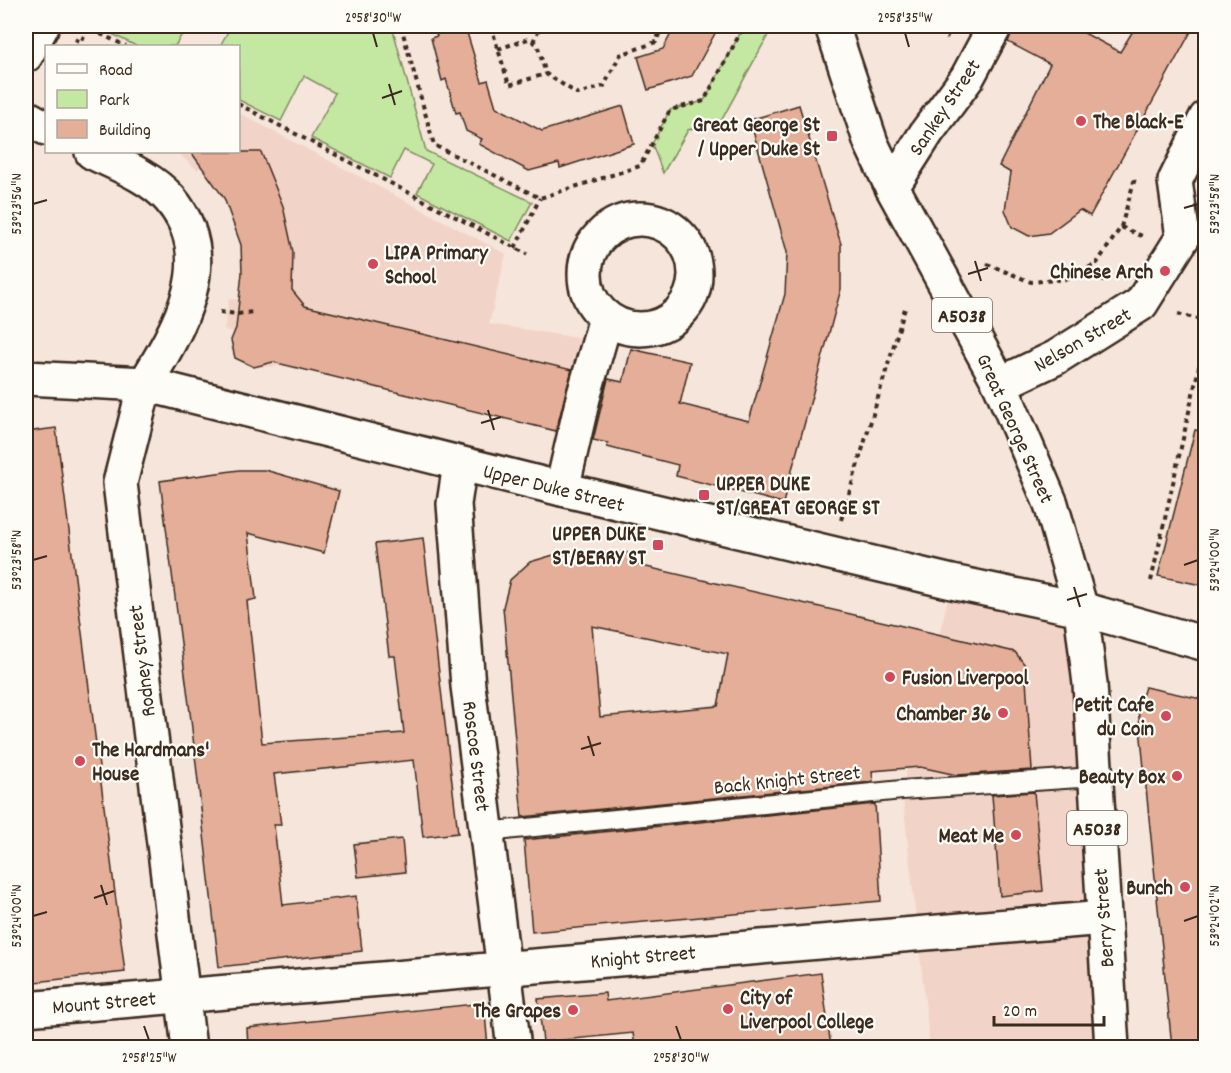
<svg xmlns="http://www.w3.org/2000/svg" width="1231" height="1073" viewBox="0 0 1231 1073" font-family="Dekko,sans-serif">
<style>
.built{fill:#f1d4c7}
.green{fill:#c4e8a2;stroke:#808960;stroke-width:1.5}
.building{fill:#e4ae99;stroke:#3b2a1e;stroke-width:1.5;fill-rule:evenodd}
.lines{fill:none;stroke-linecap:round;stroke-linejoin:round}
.lane-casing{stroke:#3b2a1e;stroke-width:22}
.street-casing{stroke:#3b2a1e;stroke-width:38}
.secondary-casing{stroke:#3b2a1e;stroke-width:38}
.primary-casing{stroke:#3b2a1e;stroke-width:38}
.path{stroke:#3b2a1e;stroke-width:4;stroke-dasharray:4.5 4.5;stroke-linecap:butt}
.lane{stroke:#fdfcf7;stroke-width:18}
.street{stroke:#fdfcf7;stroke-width:33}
.secondary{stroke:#fdfcf7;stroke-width:33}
.primary{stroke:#fdfcf7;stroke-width:33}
.ticks{fill:none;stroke:#3b2a1e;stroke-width:2}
.poi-dot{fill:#d1495b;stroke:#fdfcf7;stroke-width:2}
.labels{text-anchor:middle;stroke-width:4.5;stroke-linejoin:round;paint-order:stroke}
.shield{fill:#fdfcf7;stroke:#75695f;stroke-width:1.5}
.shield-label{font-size:20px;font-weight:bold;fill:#3b2a1e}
.street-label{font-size:21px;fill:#3b2a1e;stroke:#fdfcf7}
.poi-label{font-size:21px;font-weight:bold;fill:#3b2a1e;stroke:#fdfcf7;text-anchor:end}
.neatline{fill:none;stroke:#3b2a1e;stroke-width:2}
.ticks-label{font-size:15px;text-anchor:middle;fill:#3b2a1e}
</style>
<rect width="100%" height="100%" fill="#f6e5db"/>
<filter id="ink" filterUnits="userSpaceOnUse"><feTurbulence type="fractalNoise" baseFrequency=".0167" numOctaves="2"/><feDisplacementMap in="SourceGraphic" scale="12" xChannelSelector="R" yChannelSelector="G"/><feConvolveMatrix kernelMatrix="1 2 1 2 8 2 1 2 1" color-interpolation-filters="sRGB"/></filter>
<g filter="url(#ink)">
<g class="built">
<path d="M239,113L506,254L489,324L579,338L558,431L288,366L254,367L235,359L231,349L233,332L224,330L229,299L239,300L242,273L241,245L224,198L202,167L197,170L177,152H238Z"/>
<path d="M952,582L1081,609L1113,1047H930L902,790Z"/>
</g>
<g class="green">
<path d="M107,26H187L175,46H136L110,33Z"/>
<path d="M231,26H392L426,151L532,202L511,241L417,193L432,164L404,150L390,178L311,138L335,93L304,76L281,121L239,100L238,46H220Z"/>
<path d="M744,26H773L721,121L688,130L663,173L652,144L670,110L704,101Z"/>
</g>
<g class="building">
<path d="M433,26H465L482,82L488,80L496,107L542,131L623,106L634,144L560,168L559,163L529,171L479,144L482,139L466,131L460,112L456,113L446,79L442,81L431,38L437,36Z"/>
<path d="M675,26H719L692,76L648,90L638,57L663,49Z"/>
<path d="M1014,26H1071L1120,52L1136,26H1194L1090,216L1080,210L1049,233L1029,236L1012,227L1005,210L1011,173L999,166L1050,64L1008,42Z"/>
<path d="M799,105L841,244V289L783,503L676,476L678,465L607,447L608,443L593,440L608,379L623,382L631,349L690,362L680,404L749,421L785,294L787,252L750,120Z"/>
<path d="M191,152H261L283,206L293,252L292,290L305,306L572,370L556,431L273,362L254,367L235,358L231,340L236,328L242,273L241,245L224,198Z"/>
<path d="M56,428L125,972L26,983V714H30L26,678V465H29L26,432Z"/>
<path d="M1195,430L1206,431V586L1158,576Z"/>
<path d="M239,470H265L339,491L324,553L248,533L256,599L247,601L262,743L404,733L395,656H389L375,544L423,538L458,833L423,837L414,760L274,774L281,825H274L283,905L356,896L362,951L219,967L191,720L160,481Z"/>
<path d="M632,553L629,563L1015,652L1025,665L1032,770L957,775L920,767L872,771L873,782L522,817L503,607L510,580L530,562L557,554ZM592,626L728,654L718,706L600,717Z"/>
<path d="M1145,687L1206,700V1047H1172L1138,708Z"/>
<path d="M1034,792L1043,891L1000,896L992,795Z"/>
<path d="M875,804L881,901L532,932L524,840Z"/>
<path d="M402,839L405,872L358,877L354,844Z"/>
<path d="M821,973L831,1047H635L633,1033L543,1042L538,999L605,993L606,1001Z"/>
<path d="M484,1003L488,1047H248L247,1028Z"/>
</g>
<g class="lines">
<g class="lane-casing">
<path id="lane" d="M486,832L902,790L1094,777"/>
</g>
<g class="street-casing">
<g id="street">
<path d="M26,55L42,26"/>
<path d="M26,117L46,128"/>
<path d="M92,152C117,164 151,177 170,199C221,259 179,328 145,384"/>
<path d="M892,187L927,132L967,78L995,26"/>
<circle cx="640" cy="274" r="55"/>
<path d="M1000,384L1055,358L1141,304L1183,237L1175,181L1206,118"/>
<path d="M460,464L454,504L468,686L514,1048"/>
<path d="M562,489L583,398L606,318"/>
<path d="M26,1009L1104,918"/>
</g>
</g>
<g class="secondary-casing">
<g id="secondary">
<path d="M26,378L145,384L562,489L952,582L1081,609L1206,644"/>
<path d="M145,384L120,483L189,1048"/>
</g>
</g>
<g class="primary-casing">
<path id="primary" d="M832,26L871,143L892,187L1000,384L1051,504L1081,609L1090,684L1112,1048"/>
</g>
<g class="path">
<path d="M401,26L434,145L540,198L640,166L670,110L704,101L744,26"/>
<path d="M491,26L509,85L546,74L578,94L604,86L620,55L656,42L662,26"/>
<path d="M933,26L948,38"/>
<path d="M75,39L81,42L88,28L126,46"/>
<path d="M533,42L540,26"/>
<path d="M498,49L528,39L537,44L546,74"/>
<path d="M238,104L527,254"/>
<path d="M1121,227L1135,178"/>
<path d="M515,248L540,198"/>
<path d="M987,264L1031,282L1068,279L1097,263"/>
<path d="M1102,282L1097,263L1121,227L1142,236"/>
<path d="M220,312L237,314L254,312"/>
<path d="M1178,314L1206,321"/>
<path d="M841,520L906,305"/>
<path d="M1151,581L1206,336"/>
</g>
<use href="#lane" class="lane"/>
<use href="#street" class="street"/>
<use href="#secondary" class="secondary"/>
<use href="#primary" class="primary"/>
</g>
</g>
<path class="ticks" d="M373,33L377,47M905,33L909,47M389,84L395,105M382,98L402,91M33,204L47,200M1184,208L1198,204M975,261L981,281M968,274L988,268M488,410L494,430M481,423L501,417M33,560L47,556M1184,565L1198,560M1074,587L1080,607M1067,600L1087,594M588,736L594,756M581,749L601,743M101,885L107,905M94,898L114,891M33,916L47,912M1184,921L1198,916M144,1026L149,1040M676,1026L681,1040"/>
<g class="poi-dot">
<circle cx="1081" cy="121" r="6"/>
<rect x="826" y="130" width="12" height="12" rx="3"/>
<circle cx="373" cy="264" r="6"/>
<circle cx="1165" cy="271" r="6"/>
<rect x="698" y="489" width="12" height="12" rx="3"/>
<rect x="652" y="539" width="12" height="12" rx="3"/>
<circle cx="890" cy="677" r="6"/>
<circle cx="1003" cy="713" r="6"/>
<circle cx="1166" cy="716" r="6"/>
<circle cx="80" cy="761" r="6"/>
<circle cx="1177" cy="776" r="6"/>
<circle cx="1016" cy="835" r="6"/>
<circle cx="1185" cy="887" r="6"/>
<circle cx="728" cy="1009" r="6"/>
<circle cx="573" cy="1010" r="6"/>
</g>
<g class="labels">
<g class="shield">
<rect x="932" y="298" width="60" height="34" rx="4.5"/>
<rect x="1067" y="811" width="60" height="34" rx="4.5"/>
</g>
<g class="shield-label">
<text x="962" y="322">A5038</text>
<text x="1097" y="835">A5038</text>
</g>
<g class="street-label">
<text transform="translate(944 107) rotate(-56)" y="7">Sankey Street</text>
<text transform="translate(1082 339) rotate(-30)" y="7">Nelson Street</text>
<text transform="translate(1016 428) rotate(66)" y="7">Great George Street</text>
<text transform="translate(554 487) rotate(14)" y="7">Upper Duke Street</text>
<text transform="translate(141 661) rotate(-97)" y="7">Rodney Street</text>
<text transform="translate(477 756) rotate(83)" y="7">Roscoe Street</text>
<text transform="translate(787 779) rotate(-6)" y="7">Back Knight Street</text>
<text transform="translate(1103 918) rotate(-94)" y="7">Berry Street</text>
<text transform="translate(643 956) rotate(-5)" y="7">Knight Street</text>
<text transform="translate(104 1002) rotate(-5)" y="7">Mount Street</text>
</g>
<g class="poi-label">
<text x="1093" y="128" text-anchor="start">The Black-E</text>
<text x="820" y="131">Great George St<tspan x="820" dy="24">/ Upper Duke St</tspan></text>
<text x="385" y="259" text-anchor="start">LIPA Primary<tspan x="385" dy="24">School</tspan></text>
<text x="1153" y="278">Chinese Arch</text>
<text x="716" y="490" text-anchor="start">UPPER DUKE<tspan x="716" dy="24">ST/GREAT GEORGE ST</tspan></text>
<text x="646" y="540">UPPER DUKE<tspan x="646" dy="24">ST/BERRY ST</tspan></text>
<text x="902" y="684" text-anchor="start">Fusion Liverpool</text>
<text x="1154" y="711">Petit Cafe<tspan x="1154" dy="24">du Coin</tspan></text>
<text x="991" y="720">Chamber 36</text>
<text x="92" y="756" text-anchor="start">The Hardmans'<tspan x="92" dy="24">House</tspan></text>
<text x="1165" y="783">Beauty Box</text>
<text x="1004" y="842">Meat Me</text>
<text x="1173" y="894">Bunch</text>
<text x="740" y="1004" text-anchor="start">City of<tspan x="740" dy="24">Liverpool College</tspan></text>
<text x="561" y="1017">The Grapes</text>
</g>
</g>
<rect width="1231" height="1073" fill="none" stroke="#fdfcf7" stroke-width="66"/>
<rect x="45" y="45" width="195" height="108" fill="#fdfcf7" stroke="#afa8a0" stroke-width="1.5"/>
<rect x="57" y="64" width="30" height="9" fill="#fdfcf7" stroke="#afa8a0" stroke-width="1.5"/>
<text x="99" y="75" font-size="18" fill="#3b2a1e">Road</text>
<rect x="57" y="90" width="30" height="18" fill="#c4e8a2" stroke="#afa8a0" stroke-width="1.5"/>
<text x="99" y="105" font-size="18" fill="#3b2a1e">Park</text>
<rect x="57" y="120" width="30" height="18" fill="#e4ae99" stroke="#afa8a0" stroke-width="1.5"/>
<text x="99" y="135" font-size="18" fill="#3b2a1e">Building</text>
<path d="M994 1016v9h110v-9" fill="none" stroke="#3b2a1e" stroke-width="3"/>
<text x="1003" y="1016" font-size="18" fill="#3b2a1e" stroke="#fdfcf7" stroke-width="4.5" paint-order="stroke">20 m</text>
<rect x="33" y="33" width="1165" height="1007" class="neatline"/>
<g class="ticks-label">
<text x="373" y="22">2°58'30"W</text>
<text x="905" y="22">2°58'35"W</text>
<text transform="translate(1214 204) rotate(-90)" y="5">53°23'58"N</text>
<text transform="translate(16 204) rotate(-90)" y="5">53°23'56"N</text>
<text transform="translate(1214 560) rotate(-90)" y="5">53°24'00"N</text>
<text transform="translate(16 560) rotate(-90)" y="5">53°23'58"N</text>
<text transform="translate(1214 916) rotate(-90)" y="5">53°24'02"N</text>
<text transform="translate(16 916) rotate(-90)" y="5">53°24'00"N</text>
<text x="149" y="1062">2°58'25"W</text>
<text x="681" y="1062">2°58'30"W</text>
</g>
</svg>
